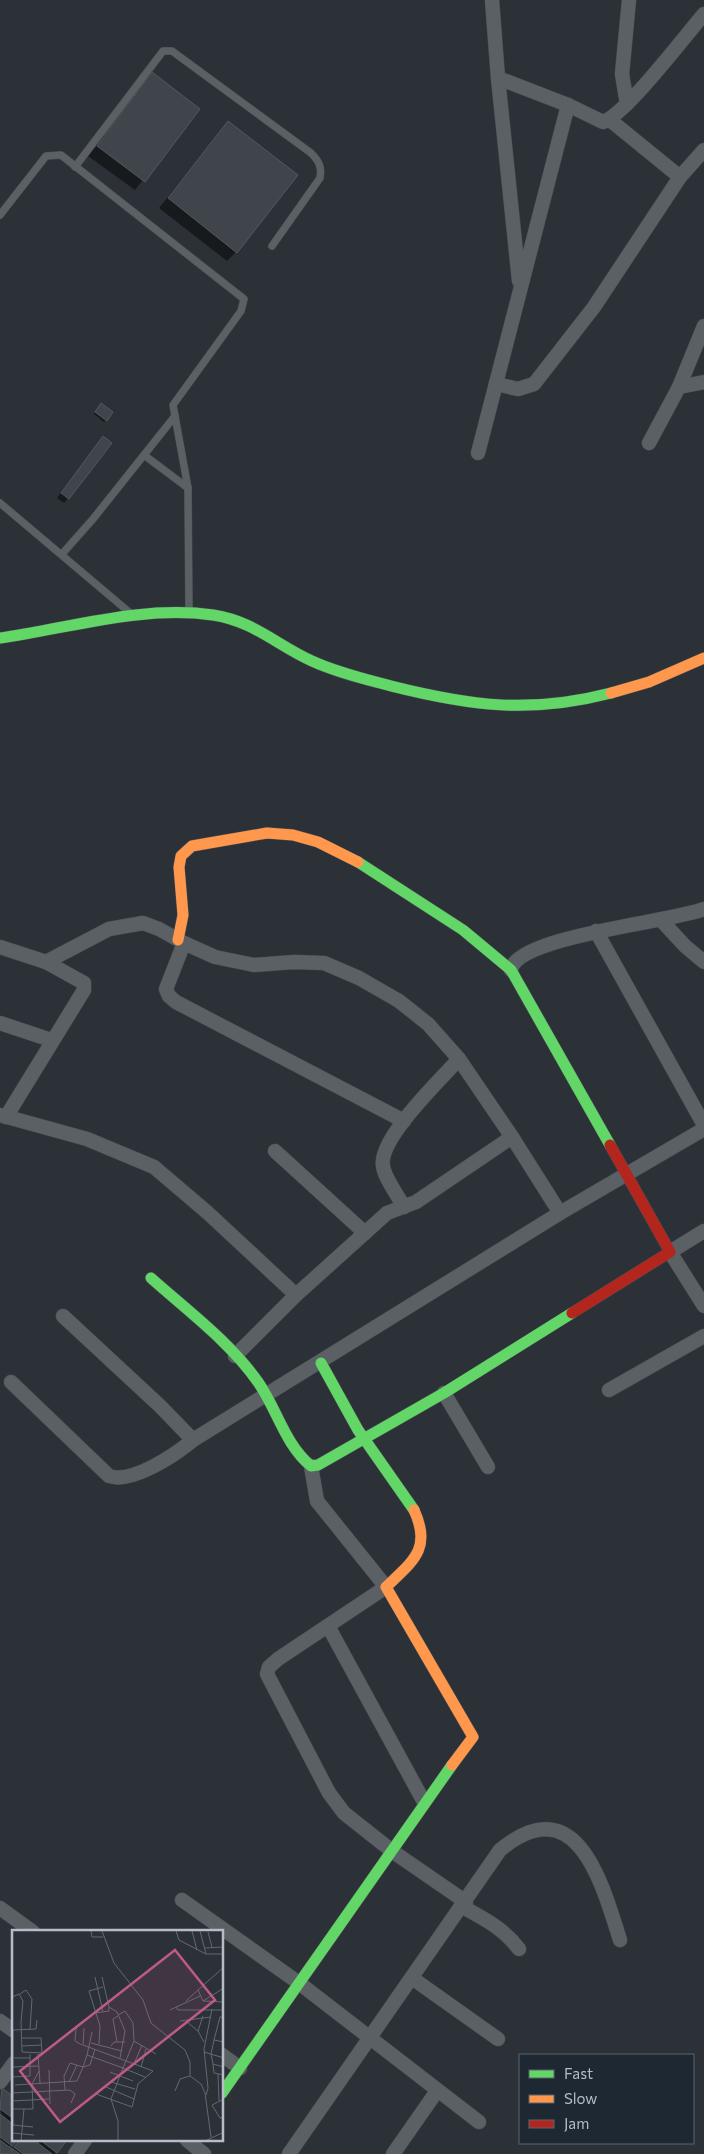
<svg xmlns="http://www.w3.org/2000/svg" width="704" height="2154" viewBox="0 0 704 2154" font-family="Commissioner,sans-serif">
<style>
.shadow{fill:#0007}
.building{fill:#40454b;stroke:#53585f}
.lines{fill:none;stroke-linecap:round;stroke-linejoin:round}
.lane-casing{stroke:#484d52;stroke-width:8}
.street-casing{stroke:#484d52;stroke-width:15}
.fast-casing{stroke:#484d52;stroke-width:12}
.slow-casing{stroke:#484d52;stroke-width:12}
.jam-casing{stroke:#484d52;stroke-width:12}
.lane{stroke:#5b6065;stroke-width:7}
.street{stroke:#5b6065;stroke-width:14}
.fast{stroke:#63d668;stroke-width:11}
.slow{stroke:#ff974d;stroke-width:11}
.jam{stroke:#b3261e;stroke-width:11}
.inset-road{fill:none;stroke:#626971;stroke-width:1}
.view{fill:#bd5a87;fill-opacity:0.15;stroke:#bd5a87;stroke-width:2.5}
.inset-edge{fill:none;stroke:#b5bec8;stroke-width:2.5}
</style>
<rect width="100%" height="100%" fill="#2b3137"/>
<g class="shadow">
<path d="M152,74L198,109L135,190L88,156Z"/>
<path d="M228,122L236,252L227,261L159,208Z"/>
<path d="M99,407L106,420L104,422L94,414Z"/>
<path d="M99,442L68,498L64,503L57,498Z"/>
<path d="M2,2089L14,2098V2140L8,2148L12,2151L20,2140H65L54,2154H10L9,2151L7,2154H0Z"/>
</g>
<g class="building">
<path d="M152,72L200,109L145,182L97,146Z"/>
<path d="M228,121L298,175L237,253L168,198Z"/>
<path d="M101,403L113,412L107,421L95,412Z"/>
<path d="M103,436L112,443L69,499L61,493Z"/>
<path d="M2,2088L14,2097V2119L0,2109Z"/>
<path d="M0,2114L14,2125V2140H17L12,2146L0,2137Z"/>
<path d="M0,2140L12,2149L8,2154H0Z"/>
<path d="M20,2140H34L52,2154H23L14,2147Z"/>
<path d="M40,2140H67L57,2153Z"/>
<path d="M13,2149L20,2154H10Z"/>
</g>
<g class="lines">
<g class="lane-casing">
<g id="lane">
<path d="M75,167L163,51H172L311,153C319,161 322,167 320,178L272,246"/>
<path d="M0,215L46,156L61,155L244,299L241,311L173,405L188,488L189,612"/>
<path d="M144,455L188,488"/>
<path d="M0,503L129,612"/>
<path d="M62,554L93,519L175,416"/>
</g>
</g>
<g class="street-casing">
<g id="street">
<path d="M492,0L498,78L568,105L603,122C625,115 685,36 704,14"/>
<path d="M498,78L519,281"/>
<path d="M627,104L622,74L629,0"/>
<path d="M610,120L680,177"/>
<path d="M496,384L518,389L534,384L594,307L680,177L704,150"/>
<path d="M679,387L704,382"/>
<path d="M649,443L679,387L704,326"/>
<path d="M478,453L568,105"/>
<path d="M661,920L685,946L704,962"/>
<path d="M596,931L704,1125"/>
<path d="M184,943L166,989L169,996L176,1002L404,1121"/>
<path d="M0,947L46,962L109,929L143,923L159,929L184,943L215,957L254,965L294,962L324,963L359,978L399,1001L428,1024L459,1059L512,1137L560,1213"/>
<path d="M511,970C517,936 671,922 704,909"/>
<path d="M0,1023L51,1040"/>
<path d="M0,1115L87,1139L154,1167L208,1213L296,1295"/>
<path d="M6,1117L84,990V983L46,962"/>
<path d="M275,1151L365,1233"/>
<path d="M404,1207C398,1196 384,1177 383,1166C378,1139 440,1080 459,1059"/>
<path d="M704,1231L670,1252L704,1306"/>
<path d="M63,1316L160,1406L193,1440L560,1213L704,1129"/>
<path d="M235,1356L296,1295L387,1213L416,1202L512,1137"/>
<path d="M11,1382L109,1476C132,1484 175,1455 193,1440"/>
<path d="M609,1390L704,1336"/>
<path d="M444,1393L488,1467"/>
<path d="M311,1466L317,1501L386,1587L278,1659L269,1667L267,1674L329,1793L344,1813L392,1851L466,1902"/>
<path d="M328,1626L424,1802"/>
<path d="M182,1900L299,1983L479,2122"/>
<path d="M463,1907C485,1919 504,1929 519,1949"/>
<path d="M0,1908L33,1932"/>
<path d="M412,1978L498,2039"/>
<path d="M0,2021L14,2031"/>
<path d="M222,2055L240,2068"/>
<path d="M0,2082L14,2063"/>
<path d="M187,2140L204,2154"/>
<path d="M75,2154L85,2140"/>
<path d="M289,2154L500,1850C577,1787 602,1883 620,1940"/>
<path d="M393,2154L437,2091"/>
</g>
</g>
<g class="fast-casing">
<g id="fast">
<path d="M0,638C70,628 142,605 213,615C254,621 278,646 312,661C338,673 365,679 391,686C471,706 530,714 611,693"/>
<path d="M358,862L463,930L511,970L610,1145"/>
<path d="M151,1278C188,1311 230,1342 258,1382C277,1409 285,1445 311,1466L318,1465L444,1393L572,1313"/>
<path d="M321,1363L358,1430L414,1510"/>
<path d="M222,2093L452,1765"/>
</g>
</g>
<g class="slow-casing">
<g id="slow">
<path d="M611,693L649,682L704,658"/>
<path d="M178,940L183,915L179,867L181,856L192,846L267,833L293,835L318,842L358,862"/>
<path d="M414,1510C432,1549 413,1561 386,1587L473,1737L452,1765"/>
</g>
</g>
<g class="jam-casing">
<path id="jam" d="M572,1313L670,1252L610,1145"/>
</g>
<use href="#lane" class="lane"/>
<use href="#street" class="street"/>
<use href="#fast" class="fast"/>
<use href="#slow" class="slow"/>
<use href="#jam" class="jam"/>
</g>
<g transform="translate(12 1930)">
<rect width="211" height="211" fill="#2b3137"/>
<path class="inset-road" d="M79,1L80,7H91M90,1L102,33L131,70L139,93L173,120L178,132V146L189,154L193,163L199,207M164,1L167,10L194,24M180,1L185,20M188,1L194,24H212M196,2L200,17M193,18L212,17M83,47L91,82M90,47L97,77L105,82L113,101L108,128M8,64L14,60L20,69L18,99M0,67L7,64L11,71L9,92L10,122L30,123L29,108H10M174,71L186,60M191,71L186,60L212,37M191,71L212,58M191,71L212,72M164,77L166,80H212M158,80L188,66M83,83L97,81V77M191,86L186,101L192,112M168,91L199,87M174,91L186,101M64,98L63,111L70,115M72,98L71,115L141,141L126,154L120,177L84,164M1,100V195M1,100L24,99L25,90M80,102L75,125L111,138L122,111L121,93L113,81L106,85M202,110L208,87H212M122,111L144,124M105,112L101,89L106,86M212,112L202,110L199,124L201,134L212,137M79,113L110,121M87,114L88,96L77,61L91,57M10,116L30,115M99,116L102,112H113M192,122L212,128M18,124V146M26,124L28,153M2,128H18M122,134L130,115M201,134L202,143L212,145M0,137L26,136M129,137L134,119M37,140L38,174M98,142L121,151M206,144L207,171M0,147L18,146M57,152L65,135M99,152L123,159M3,155L65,151L71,137L78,135L83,119M94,157L122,169M53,160L52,146L58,133L71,137L75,125M163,161L168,149L178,146M0,163L58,160L63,164L59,173M194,165L196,158L192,119L200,79M212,169L200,175L208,188L212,187M0,171L37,169M0,179H21L20,154L27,141M1,195L21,197M0,203L22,205M9,211L12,179M106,211V191L99,169L111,138L133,147M193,211L212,202"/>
<path class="view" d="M163,20L203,70L48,192L8,141Z"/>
<rect width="211" height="211" class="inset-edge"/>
</g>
<rect x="519" y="2054" width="175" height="90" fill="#1e2832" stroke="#5a646e"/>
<rect x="529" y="2070" width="25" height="8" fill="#63d668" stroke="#5a646e"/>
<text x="564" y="2079" font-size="15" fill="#b5bec8">Fast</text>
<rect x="529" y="2095" width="25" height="8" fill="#ff974d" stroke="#5a646e"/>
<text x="564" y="2104" font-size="15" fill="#b5bec8">Slow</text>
<rect x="529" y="2120" width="25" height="8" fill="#b3261e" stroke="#5a646e"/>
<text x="564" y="2129" font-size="15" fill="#b5bec8">Jam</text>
</svg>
